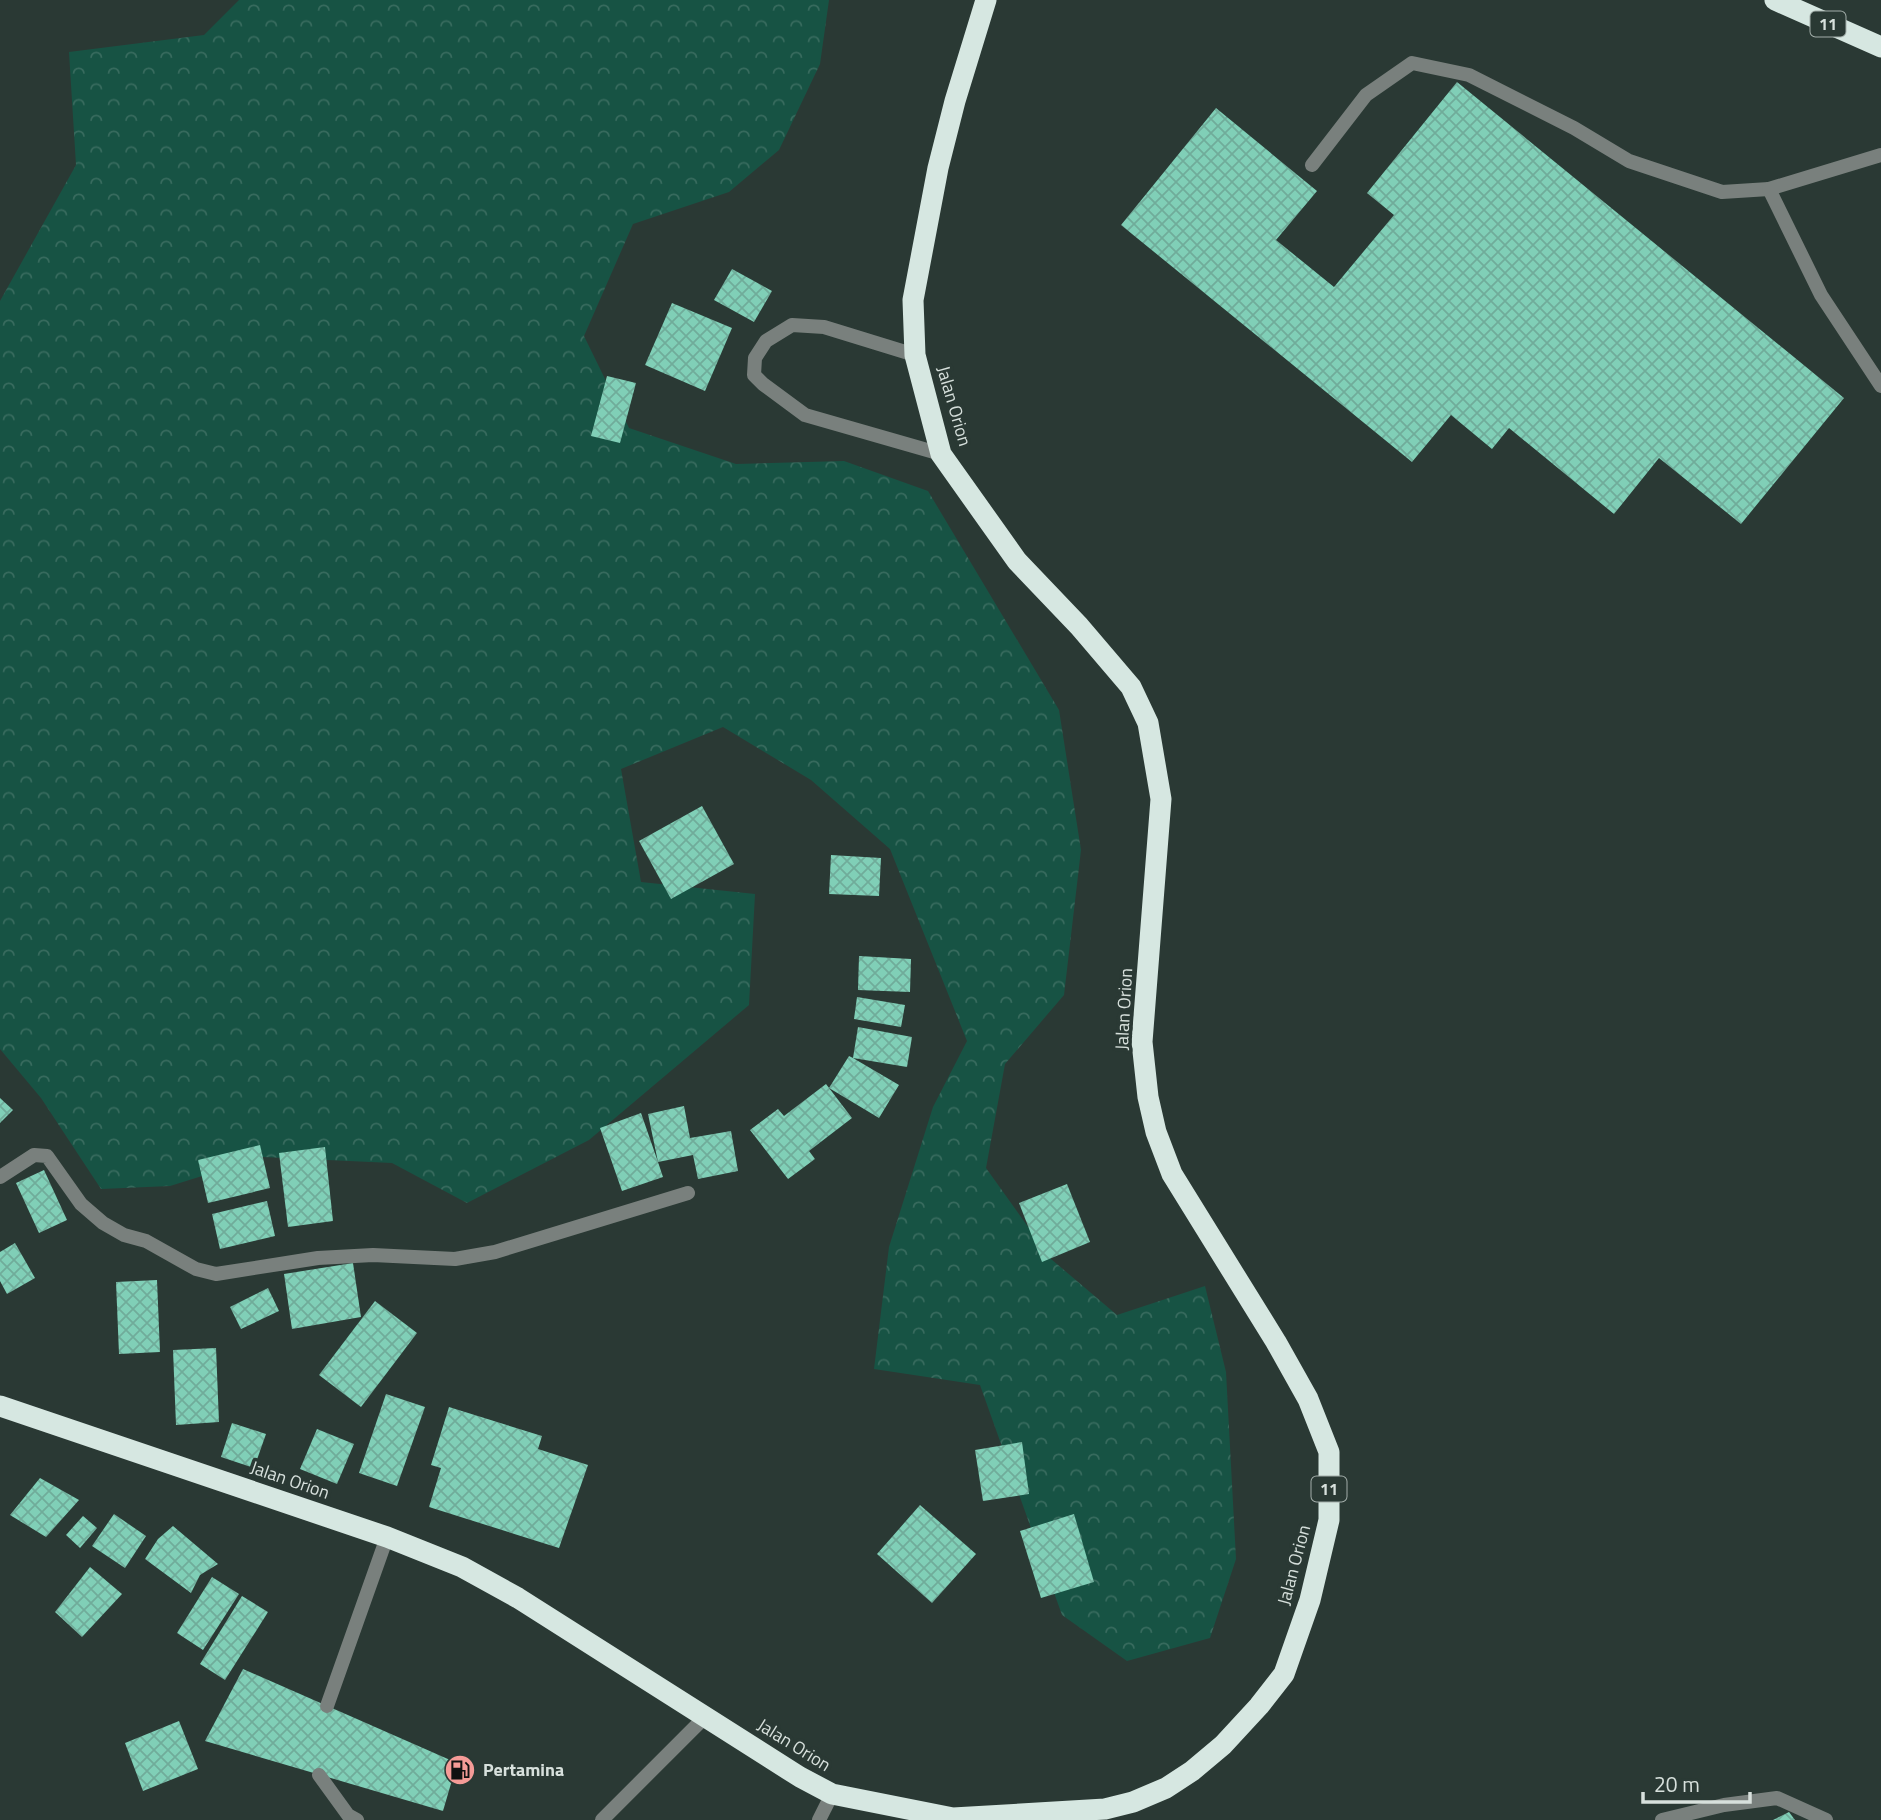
<svg xmlns="http://www.w3.org/2000/svg" width="1881" height="1820" viewBox="0 0 1881 1820" font-family="'Titillium Web',sans-serif">
<style>
.forest{fill:url(#forest-crowns)}
.building{fill:url(#building-cross-hatch)}
.lines{fill:none;stroke-linecap:round;stroke-linejoin:round}
.lane{stroke:#79807d;stroke-width:14}
.street{stroke:#79807d;stroke-width:14}
.highway{stroke:#d6e7e1;stroke-width:21}
.labels{text-anchor:middle;stroke-width:7;stroke-linejoin:round;paint-order:stroke}
.shield{fill:#2a3934;stroke:#a3aeaa;stroke-width:2}
.shield-label{font-size:16px;font-weight:bold;fill:#d7e0dc}
.street-label{font-size:18px;fill:#d7e0dc;stroke:#2a3934}
.poi-label{font-size:18px;font-weight:bold;fill:#d7e0dc;stroke:#2a3934;text-anchor:start}
</style>
<defs>
<pattern id="forest-crowns" width="20" height="18" patternUnits="userSpaceOnUse" patternTransform="scale(1.75)"><rect width="20" height="18" fill="#175344"/><path d="M2 6a3 3 0 1 1 6 0M12 15a3 3 0 1 1 6 0" fill="none" stroke="#386b5e"/></pattern>
<pattern id="building-cross-hatch" width="8" height="8" patternUnits="userSpaceOnUse" patternTransform="scale(1.75)"><rect width="8" height="8" fill="#80cfb7"/><path d="M0 0l8 8M0 8l8-8" fill="none" stroke="#70ac9a"/></pattern>
</defs>
<rect width="100%" height="100%" fill="#2a3934"/>
<path class="forest" d="M239,0H829L820,64L779,150L729,192L633,224L584,336L629,428L736,464L844,461L928,491L1059,710L1081,850L1064,995L1005,1064L986,1168L1051,1259L1117,1315L1205,1286L1226,1372L1236,1559L1210,1638L1127,1661L1062,1615L980,1385L874,1369L889,1247L933,1107L967,1041L890,849L811,780L723,727L621,769L641,882L755,894L749,1005L589,1140L467,1203L392,1163L263,1157L170,1186L101,1189L41,1098L0,1049V301L76,165L69,52L204,35Z"/>
<g class="building">
<path d="M1457,82L1844,398L1741,524L1659,458L1614,514L1509,428L1492,449L1451,415L1412,462L1121,225L1216,108L1317,191L1276,240L1334,287L1394,215L1367,193Z"/>
<path d="M732,269L772,291L754,322L714,300Z"/>
<path d="M672,303L732,328L705,391L645,365Z"/>
<path d="M607,376L636,383L620,443L591,436Z"/>
<path d="M702,806L734,864L671,899L639,841Z"/>
<path d="M831,855L881,858L879,896L829,894Z"/>
<path d="M859,956L911,959L910,992L858,990Z"/>
<path d="M857,997L905,1005L901,1027L854,1019Z"/>
<path d="M858,1027L912,1037L907,1067L853,1058L899,1085L879,1118L829,1088L849,1056L853,1058Z"/>
<path d="M826,1084L852,1118L809,1151L815,1159L788,1179L750,1130L778,1109L784,1116Z"/>
<path d="M0,1098L13,1110L0,1123Z"/>
<path d="M684,1106L690,1138L731,1131L738,1171L698,1179L693,1155L658,1162L663,1177L622,1191L600,1128L641,1113L658,1162L648,1114Z"/>
<path d="M260,1145L270,1188L208,1203L198,1160Z"/>
<path d="M325,1147L333,1221L288,1227L279,1153Z"/>
<path d="M44,1170L67,1220L39,1233L16,1183Z"/>
<path d="M1067,1184L1090,1242L1042,1262L1019,1203Z"/>
<path d="M267,1201L275,1236L220,1249L212,1214Z"/>
<path d="M15,1243L35,1278L7,1294L0,1281V1252Z"/>
<path d="M353,1263L361,1317L292,1329L284,1274Z"/>
<path d="M157,1280L160,1352L119,1354L116,1282Z"/>
<path d="M268,1288L279,1311L241,1329L230,1307Z"/>
<path d="M375,1301L417,1333L361,1407L319,1375Z"/>
<path d="M216,1348L219,1422L176,1425L173,1350Z"/>
<path d="M386,1394L425,1407L397,1486L359,1473Z"/>
<path d="M449,1407L542,1436L538,1449L588,1465L559,1548L429,1507L441,1468L431,1465Z"/>
<path d="M232,1423L266,1434L254,1468L221,1457Z"/>
<path d="M317,1429L354,1444L337,1484L300,1469Z"/>
<path d="M1022,1442L1029,1494L983,1501L975,1450Z"/>
<path d="M40,1478L79,1500L46,1537L10,1515Z"/>
<path d="M920,1505L976,1554L932,1603L877,1554Z"/>
<path d="M114,1514L146,1536L125,1568L92,1546Z"/>
<path d="M1074,1514L1094,1582L1041,1598L1020,1531Z"/>
<path d="M83,1516L97,1528L80,1548L66,1535Z"/>
<path d="M173,1526L218,1564L200,1575L191,1593L145,1559L158,1539Z"/>
<path d="M90,1567L122,1594L82,1637L55,1612Z"/>
<path d="M212,1577L239,1594L203,1650L177,1633Z"/>
<path d="M242,1596L268,1612L225,1680L200,1664Z"/>
<path d="M243,1669L457,1763L443,1811L205,1741Z"/>
<path d="M179,1721L198,1769L143,1791L125,1743Z"/>
<path d="M1789,1812L1795,1820H1773Z"/>
</g>
<g class="lines">
<g class="lane">
<path d="M1312,165L1366,95L1412,63L1469,75L1574,128L1629,161L1722,192L1769,189"/>
<path d="M915,355L824,327L792,325L766,341L755,358L754,375L763,384L805,415L941,454"/>
<path d="M327,1706L387,1537"/>
<path d="M319,1775L348,1815L357,1820"/>
<path d="M602,1820L706,1716"/>
</g>
<g class="street">
<path d="M1881,155L1769,189L1821,295L1881,386"/>
<path d="M0,1177L34,1155L47,1156L81,1204L103,1223L124,1235L146,1241L196,1269L216,1274L318,1258L373,1255L455,1259L495,1252L688,1193"/>
<path d="M819,1820L832,1794"/>
<path d="M1662,1820L1724,1805L1777,1798L1826,1820"/>
</g>
<g class="highway">
<path d="M1775,0L1881,47"/>
<path d="M0,1406L387,1537L462,1567L518,1598L800,1777L832,1794L953,1818L1105,1809L1133,1802L1166,1788L1192,1771L1223,1745L1259,1706L1284,1674L1310,1600L1329,1520V1452L1308,1399L1276,1342L1172,1174L1156,1132L1148,1097L1142,1042L1161,799L1148,723L1131,687L1079,626L1017,561L941,454L915,355L913,300L938,168L955,101L986,0"/>
</g>
</g>
<defs>
<g id="fuel-disc" transform="scale(1.575)"><circle r="9.5" fill="#f59b97" stroke="#2a3934"/><path d="M-5.5-6h7V0h2V4h1.3V-2.5L3-4.5l.8-.8L6-3V5H2.5V1h-1V6h-7ZM-4.2-4.7v3.2H.2V-4.7Z" fill="#111"/></g>
</defs>
<g fill-rule="evenodd">
<use href="#fuel-disc" x="460" y="1770"/>
</g>
<g class="labels">
<g class="shield">
<rect x="1810.5" y="11.5" width="35" height="25" rx="5"/>
<rect x="1311.5" y="1476.5" width="35" height="25" rx="5"/>
</g>
<g class="shield-label">
<text x="1828" y="30">11</text>
<text x="1329" y="1495">11</text>
</g>
<g class="street-label">
<text transform="translate(954 406) rotate(74)" y="6">Jalan Orion</text>
<text transform="translate(1124 1009) rotate(-87)" y="6">Jalan Orion</text>
<text transform="translate(290 1480) rotate(19)" y="6">Jalan Orion</text>
<text transform="translate(1294 1565) rotate(-75)" y="6">Jalan Orion</text>
<text transform="translate(794 1745) rotate(32)" y="6">Jalan Orion</text>
</g>
<g class="poi-label">
<text x="483" y="1776">Pertamina</text>
</g>
</g>
<path d="M1643 1792v10h107v-10" fill="none" stroke="#d7e0dc" stroke-width="3.5"/>
<text x="1654" y="1792" font-size="21" fill="#d7e0dc" stroke="#2a3934" stroke-width="5" paint-order="stroke">20 m</text>
</svg>
